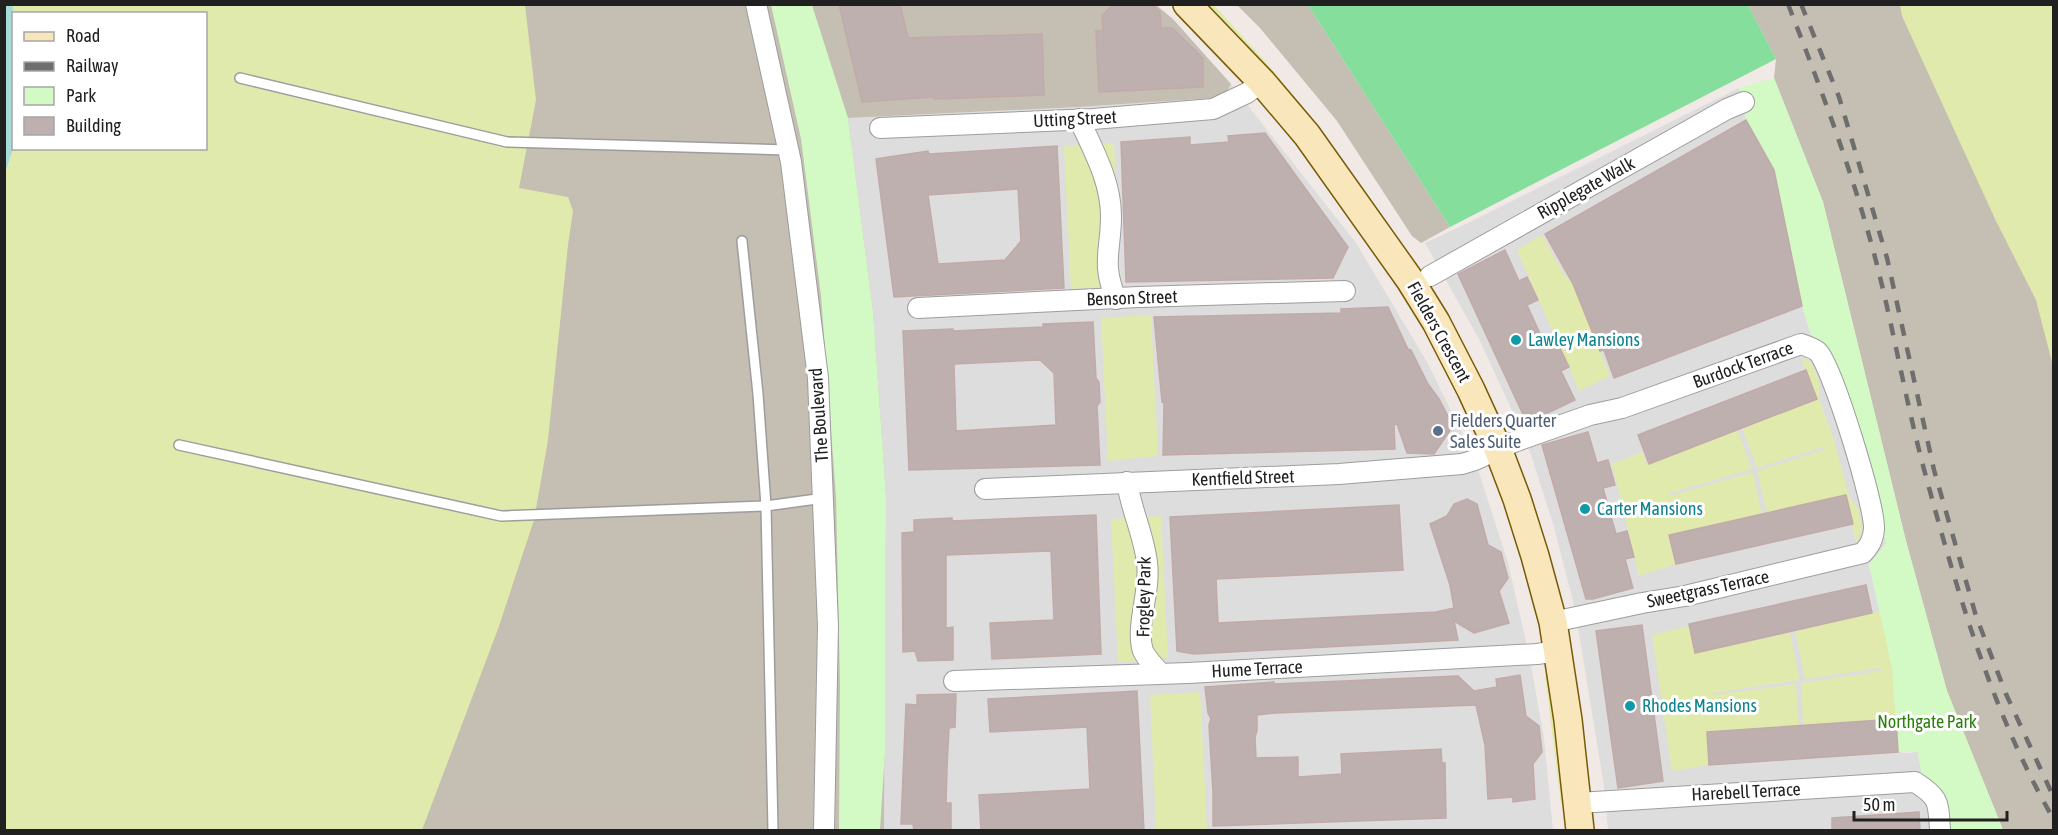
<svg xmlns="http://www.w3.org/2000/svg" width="2058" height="835" viewBox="0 0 2058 835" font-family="'Asap Condensed',sans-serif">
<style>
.residential{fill:#dedddd}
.construction{fill:#c5beb2}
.grass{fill:#e1eaad}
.park{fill:#d3f9c4}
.pitch{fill:#85de9b}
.water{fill:#a7ddd6}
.building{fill:#bdb0af;stroke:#c2aaa9;stroke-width:1.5;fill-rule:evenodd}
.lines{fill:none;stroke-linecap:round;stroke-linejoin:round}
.lane-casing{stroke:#9d9d9d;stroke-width:12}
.street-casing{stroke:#9d9d9d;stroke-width:22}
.secondary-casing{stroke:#785b06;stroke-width:30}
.lane{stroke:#fff;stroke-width:9}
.street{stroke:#fff;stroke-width:20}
.secondary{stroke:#f9e6bb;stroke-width:27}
.rail{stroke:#6e6e6e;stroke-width:4.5;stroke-dasharray:12 12;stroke-linecap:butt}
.culture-dot{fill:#0f9aa8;stroke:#fff;stroke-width:2}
.service-dot{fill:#5c6f8a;stroke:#fff;stroke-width:2}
.labels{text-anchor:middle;stroke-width:6;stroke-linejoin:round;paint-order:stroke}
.street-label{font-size:18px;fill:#202020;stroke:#fff}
.culture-label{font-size:18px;fill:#0d838f;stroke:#fff;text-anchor:start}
.service-label{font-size:18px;fill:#4e5e75;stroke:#fff;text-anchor:start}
.park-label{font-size:18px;fill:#2d7f0c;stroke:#fff}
</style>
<rect width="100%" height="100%" fill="#f0e9e6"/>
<g class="residential">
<path d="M1231,84L1356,243L1427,362L1475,460L1508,563L1529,655L1544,738L1553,830H884L886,496L873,311L848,118L1078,107L1215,98L1227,92Z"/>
<path d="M1739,88L1746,120L1774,170L1802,306L1809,329L1812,336L1820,340L1829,353L1880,515L1886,544L1869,564L1892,668L1898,752L1907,753L1918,752L1922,777L1943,791L1948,830H1608L1604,786L1575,609L1554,527L1531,455L1517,421L1479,339L1425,243L1468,223Z"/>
</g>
<g class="construction">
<path d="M196,5H1156L1173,19L1231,84L1227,92L1215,98L1078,107L848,118L873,311L886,496L884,830H5L4,714L206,148V14Z"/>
<path d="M1237,5H1308L1450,227L1421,243L1412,236L1337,121L1260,28Z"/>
<path d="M1748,5H2053V830H2003L1947,691L1906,541L1823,202L1774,78L1776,59Z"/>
</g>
<g class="grass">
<path d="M13,5H525L536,100L519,188L568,197L573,211L568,245L548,440L534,520L498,629L422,830H5V173L13,146L14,148H206V14H14L13,16Z"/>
<path d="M1203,5H1214L1272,69L1327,137L1320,141Z"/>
<path d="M1900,5H2053V366L2036,300L1996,221L1902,16Z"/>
<path d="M1114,143L1121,285L1071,289L1064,146Z"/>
<path d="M1769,160L1774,170L1796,275L1600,351L1610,376L1579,391L1517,250L1542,235L1564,275L1571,281L1567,273Z"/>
<path d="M1151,315L1158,456L1108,461L1101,318Z"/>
<path d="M1801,358L1811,362L1819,381V399L1833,437L1850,499L1859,510L1862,530L1856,543L1846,495L1767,513L1757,471L1824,450L1823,447L1757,468L1742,428L1816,399Z"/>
<path d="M1737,429L1752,469L1670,493V496L1753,472L1762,514L1670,535L1676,564L1639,576L1612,464L1642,452L1647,465Z"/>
<path d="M1161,516L1168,658L1118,662L1111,519Z"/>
<path d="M1880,611L1892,668L1896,719L1803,726L1801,683L1881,671L1880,668L1805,679L1795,631Z"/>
<path d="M1689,626L1696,653L1790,633L1800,680L1714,693V695L1796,684L1799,726L1707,732L1709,765L1672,771L1652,635Z"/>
<path d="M1550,674L1566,804H1561L1545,675Z"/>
<path d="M1200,692L1207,830H1156L1150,695Z"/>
</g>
<g class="park">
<path d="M771,5H812L848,118L873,311L886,496L885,752L880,830H839L840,685L836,497L821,296L801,139Z"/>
<path d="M1774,78L1823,202L1906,541L1947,691L2003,830H1948L1942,791L1922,777L1918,752H1898L1892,668L1869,564L1886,544L1880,515L1829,353L1820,340L1812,336L1809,329L1802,306L1774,170L1746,120L1739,88Z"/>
</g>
<path class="pitch" d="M1308,5H1748L1776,59L1450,227Z"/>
<path class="water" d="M13,5L14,146L5,173V5Z"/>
<g class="building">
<path d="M839,4H900L908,38L1042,34L1044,95L934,99L933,97L862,102Z"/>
<path d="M1113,4H1151L1160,12L1161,28H1172L1203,58V87L1099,92L1096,31H1103L1102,16Z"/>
<path d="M1746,120L1774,170L1802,306L1614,378L1604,350L1600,351L1573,284L1545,234Z"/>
<path d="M1265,133L1348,247L1333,278L1126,282L1121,142L1190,137V145L1229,142L1228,136Z"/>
<path d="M1057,146L1064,288L894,297L876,159L928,151L929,154ZM1018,189L1021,241L1005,260L938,264L928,195Z"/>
<path d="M1505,250L1519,281L1527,277L1538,300L1527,305L1547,349L1558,344L1569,367L1561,371L1575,400L1527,423L1458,274Z"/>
<path d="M1388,307L1408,349L1411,350L1428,384L1439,399L1453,426L1434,454L1407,453L1397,424L1394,425L1395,449L1163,455L1164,403L1162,402L1154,317L1341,313V309Z"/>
<path d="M1093,322L1096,378L1099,382L1100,402L1097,406L1100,465L909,470L903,331L953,329V331L1043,327V324ZM1040,360L1054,373L1056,425L956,431L954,364Z"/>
<path d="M1806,370L1817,399L1649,464L1638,435Z"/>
<path d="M1588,432L1597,463L1608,460L1615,485L1603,488L1616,534L1627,531L1634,557L1625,559L1633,588L1593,599H1586L1542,445Z"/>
<path d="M1846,495L1853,524L1676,564L1669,535Z"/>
<path d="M1467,499L1477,504L1488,545L1501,552L1508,578L1499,591L1509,623L1474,633L1454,621L1458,640L1194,654L1177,651L1170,517L1399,505L1403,570L1216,579L1218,623L1436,612L1454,608L1450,585L1430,524L1447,516L1454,504Z"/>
<path d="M1096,515L1101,654L992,659L990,623L1054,620L1051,551L946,555V628L953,627V660L918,661L915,651L903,652L902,533L914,532V520L952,518V521Z"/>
<path d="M1866,585L1872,613L1695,653L1689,624Z"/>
<path d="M1642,625L1663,781L1618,788L1596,631Z"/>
<path d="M1520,675L1526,716L1539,726L1542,752L1533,764L1535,799L1513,802V797L1488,799L1485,745L1476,705L1275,713L1257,715V731L1255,737L1256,758L1298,757V777L1342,774L1341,754L1441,749L1442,763H1445L1446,818L1213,826V793L1209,725L1211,719L1208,713L1205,687L1274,682V684L1458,676L1474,691L1497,687L1496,679Z"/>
<path d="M1137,691L1144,831H981L979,795L1090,789L1087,727L990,732L988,699Z"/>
<path d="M956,694L955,727L949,728L947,767L946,803H951V831H914L913,824H901L906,704L917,705V695Z"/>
<path d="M1896,719L1898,752L1709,765L1707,732Z"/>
<path d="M1919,812L1920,831H1832V818Z"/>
</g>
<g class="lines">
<g class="lane-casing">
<g id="lane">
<path d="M240,78L507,142L789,150"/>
<path d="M742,241L758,394L766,506L773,830"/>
<path d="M179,445L501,516L766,506L824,498"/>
</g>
</g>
<g class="street-casing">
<g id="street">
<path d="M756,4L791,162L818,378L828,626L824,830"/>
<path d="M1079,119C1093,150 1111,181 1111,216C1111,251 1101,262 1116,299"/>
<path d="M880,128L1093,119L1213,109L1247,93L1262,82"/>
<path d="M1430,276L1727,109L1744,102"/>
<path d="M918,308L1138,297L1345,291"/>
<path d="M1127,482C1131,510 1144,535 1147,563C1151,590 1135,627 1143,651C1146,658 1155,667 1160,673"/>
<path d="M985,489L1339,474L1462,464L1475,460L1514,442L1590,415L1622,408L1801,344C1806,346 1814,348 1818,352C1833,368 1875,506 1874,529C1873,540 1870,545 1863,553L1685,596L1642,603L1553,622"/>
<path d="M954,681L1188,673L1537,654L1558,651"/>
<path d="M1578,803L1915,782C1940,798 1938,802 1940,830"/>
</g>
</g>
<g class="secondary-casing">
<path id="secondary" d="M1187,4L1262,82L1307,135L1410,280L1436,322L1471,390L1498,449L1517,499L1535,556L1553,622L1568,720L1580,830"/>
</g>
<use href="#lane" class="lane"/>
<use href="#street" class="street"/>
<use href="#secondary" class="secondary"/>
<g class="rail">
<path d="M1788,4C1821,89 1853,173 1876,261C1894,331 1906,403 1925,473C1957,591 1992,713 2054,820"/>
<path d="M1801,4L1839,97L1887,258L1934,470L1976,616L2006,694L2054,798"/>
</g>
</g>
<g class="culture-dot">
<circle cx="1516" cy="340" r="6"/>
<circle cx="1585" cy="509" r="6"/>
<circle cx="1630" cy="706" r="6"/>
</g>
<circle class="service-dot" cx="1438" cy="431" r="6"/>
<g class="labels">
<g class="street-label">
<text transform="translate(1075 119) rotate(-3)" y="6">Utting Street</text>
<text transform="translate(1586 188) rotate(-29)" y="6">Ripplegate Walk</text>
<text transform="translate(1132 298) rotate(-2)" y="6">Benson Street</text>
<text transform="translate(1439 332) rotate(61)" y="6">Fielders Crescent</text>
<text transform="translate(1743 365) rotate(-20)" y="6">Burdock Terrace</text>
<text transform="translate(819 415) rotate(-94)" y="6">The Boulevard</text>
<text transform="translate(1243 478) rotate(-2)" y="6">Kentfield Street</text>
<text transform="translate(1708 589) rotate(-12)" y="6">Sweetgrass Terrace</text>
<text transform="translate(1144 597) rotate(-89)" y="6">Frogley Park</text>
<text transform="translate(1257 669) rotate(-3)" y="6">Hume Terrace</text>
<text transform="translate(1746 792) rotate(-3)" y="6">Harebell Terrace</text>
</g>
<g class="culture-label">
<text x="1528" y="346">Lawley Mansions</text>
<text x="1597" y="515">Carter Mansions</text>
<text x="1642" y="712">Rhodes Mansions</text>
</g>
<g class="service-label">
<text x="1450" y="427">Fielders Quarter<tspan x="1450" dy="21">Sales Suite</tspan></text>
</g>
<g class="park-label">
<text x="1927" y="728">Northgate Park</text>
</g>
</g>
<rect width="2058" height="835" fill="none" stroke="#202020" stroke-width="12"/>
<rect x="12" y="12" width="195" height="138" fill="#ffffff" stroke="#a6a6a6" stroke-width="1.5"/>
<rect x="24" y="32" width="30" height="9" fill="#f9e6bb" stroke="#a6a6a6" stroke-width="1.5"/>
<text x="66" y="42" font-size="18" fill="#202020">Road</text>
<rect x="24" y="62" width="30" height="9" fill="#6e6e6e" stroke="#a6a6a6" stroke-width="1.5"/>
<text x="66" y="72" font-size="18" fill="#202020">Railway</text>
<rect x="24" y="87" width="30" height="18" fill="#d3f9c4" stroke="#a6a6a6" stroke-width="1.5"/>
<text x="66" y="102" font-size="18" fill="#202020">Park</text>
<rect x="24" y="117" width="30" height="18" fill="#bdb0af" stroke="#a6a6a6" stroke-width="1.5"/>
<text x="66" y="132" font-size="18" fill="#202020">Building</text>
<path d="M1854 811v9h153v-9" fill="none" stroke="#202020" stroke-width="3"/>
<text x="1863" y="811" font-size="18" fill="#202020" stroke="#ffffff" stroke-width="4.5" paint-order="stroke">50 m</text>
</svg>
